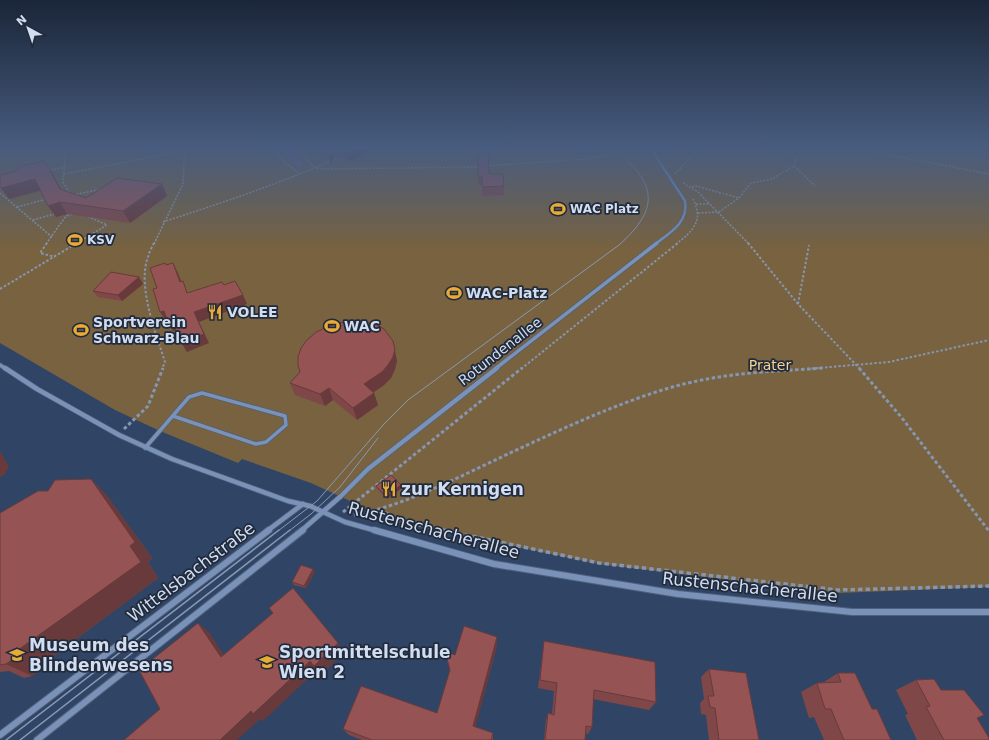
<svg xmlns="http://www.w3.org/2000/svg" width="989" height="740" viewBox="0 0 989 740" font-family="'DejaVu Sans',sans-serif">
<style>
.green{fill:#78623f}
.water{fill:#845d8e}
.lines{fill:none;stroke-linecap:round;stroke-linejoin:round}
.service-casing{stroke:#4f617c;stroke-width:5}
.minor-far3-casing{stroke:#4f617c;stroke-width:3.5}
.minor-far2-casing{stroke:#4f617c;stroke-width:5}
.minor-far1-casing{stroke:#4f617c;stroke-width:6}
.minor-casing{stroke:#4f617c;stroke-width:8}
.path-far3{stroke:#8696b0;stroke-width:1.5;stroke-dasharray:2 1.5;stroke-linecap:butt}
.path-far2{stroke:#8696b0;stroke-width:2;stroke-dasharray:2.5 2;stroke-linecap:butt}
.path-far1{stroke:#8696b0;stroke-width:3;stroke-dasharray:3.5 2.5;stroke-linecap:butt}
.path{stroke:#8696b0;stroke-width:3.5;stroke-dasharray:4.5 3;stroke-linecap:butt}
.service{stroke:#7a92b7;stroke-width:3.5}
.minor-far3{stroke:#7a92b7;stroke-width:2.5}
.minor-far2{stroke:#7a92b7;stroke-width:3.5}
.minor-far1{stroke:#7a92b7;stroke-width:4.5}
.minor{stroke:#7a92b7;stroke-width:6}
.tram-far1{stroke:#8899b3;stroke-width:1}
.tram{stroke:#8899b3;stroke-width:1.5}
.wall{fill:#804748}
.shaded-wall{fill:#683a3b}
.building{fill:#955354;stroke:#683a3b}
.labels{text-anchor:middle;stroke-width:3.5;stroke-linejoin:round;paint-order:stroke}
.far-poi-label{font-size:12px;font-weight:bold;fill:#d1def2;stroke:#222b3b;text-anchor:start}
.poi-label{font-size:14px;font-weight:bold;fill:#d1def2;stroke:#222b3b;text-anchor:start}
.street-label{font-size:14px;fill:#d1def2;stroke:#222b3b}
.park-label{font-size:14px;fill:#f9d190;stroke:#222b3b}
.near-poi-label{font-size:17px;font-weight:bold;fill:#d1def2;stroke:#222b3b;text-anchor:start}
.near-street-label{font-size:17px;fill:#d1def2;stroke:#222b3b}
</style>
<rect width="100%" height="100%" fill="#304566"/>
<path class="green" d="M0,147H989V587L839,593L600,564L396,522L311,483L242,459L238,463L160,431L115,410L0,343Z"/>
<path class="water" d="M279,147H289L304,165L299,168Z"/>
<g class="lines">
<g class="service-casing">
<path id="service" d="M145,448L189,397L202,393L285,416L286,425L266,442L256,444L173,416"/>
</g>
<g class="minor-far3-casing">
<path id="minor-far3" d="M650,147L685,201C689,222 670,233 655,244"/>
</g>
<g class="minor-far2-casing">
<g id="minor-far2">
<path d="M0,365L6,369"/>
<path d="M495,369L657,243"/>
</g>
</g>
<g class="minor-far1-casing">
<g id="minor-far1">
<path d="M5,368L37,389L119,435L172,459L288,501L310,506L345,522L377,531"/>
<path d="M267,531L303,504"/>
<path d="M301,531L341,496L368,469L497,368"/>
</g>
</g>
<g class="minor-casing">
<g id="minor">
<path d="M374,530L494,564L678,594L852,612H989"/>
<path d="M0,735L269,530"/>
<path d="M37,740L303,530"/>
</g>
</g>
<g class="path-far3">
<path d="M66,147L63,182L70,194"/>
<path d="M272,147L283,161L300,174"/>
<path d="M294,147L315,168L320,169L480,167"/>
<path d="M784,147L795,157"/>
<path d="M849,147L989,174"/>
<path d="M485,166L585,159L643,148"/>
<path d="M794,166L815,186"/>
<path d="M47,171L65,167"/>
<path d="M64,174L169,154L167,147"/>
<path d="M675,174L692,156L697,147"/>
<path d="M683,183L698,192L749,244"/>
<path d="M692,187L696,186L739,198"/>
<path d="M0,193L52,237"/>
<path d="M73,195L102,189"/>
<path d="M696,204H709"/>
<path d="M17,207L47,199"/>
<path d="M698,213L719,212L739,198L751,183L772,179L794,166L799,150L798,147"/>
<path d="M33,220L54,214"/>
<path d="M163,222C221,203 279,184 335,159L337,156"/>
<path d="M46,244L66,216L73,214"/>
<path d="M75,244L107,225L87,216"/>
<path d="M154,244L183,184L185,147"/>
<path d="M676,244C693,231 704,221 693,199"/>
</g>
<g class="path-far2">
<path d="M47,243L40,253L55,257"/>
<path d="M154,243C152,247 149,252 148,257C137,285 156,334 165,362L162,369"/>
<path d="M748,243L798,304L860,369"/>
<path d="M0,289L77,243"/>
<path d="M798,304L809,245"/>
<path d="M521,369L678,243"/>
<path d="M807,369L889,362L989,340"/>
</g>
<g class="path-far1">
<path d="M859,368L902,418L989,531"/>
<path d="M124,429L148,406L163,368"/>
<path d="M380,510L404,522L447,531"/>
<path d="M343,512L522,368"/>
<path d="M354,515C395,507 432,490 470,472C512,452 554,432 597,414C629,401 663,388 697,381C739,372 781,371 824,368"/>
</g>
<path class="path" d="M443,530L599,563L838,590L989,586"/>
<use href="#service" class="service"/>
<use href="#minor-far3" class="minor-far3"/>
<use href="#minor-far2" class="minor-far2"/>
<use href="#minor-far1" class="minor-far1"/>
<use href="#minor" class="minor"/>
<g class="tram-far1">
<path d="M278,531L317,501L384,424L408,400L619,245C663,206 655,181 611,147"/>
<path d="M289,531L311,514L340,487L378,438"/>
</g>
<g class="tram">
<path d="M6,740L279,530"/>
<path d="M20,740L290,530"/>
</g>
</g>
<g class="wall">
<path d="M322,147H359L364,155L349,161L344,158H334L331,163L323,150Z"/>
<path d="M52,172L61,190L86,198L162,184L167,196L130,223L67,214L56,217L41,191L9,199Z"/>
<path d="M489,174L504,186V195L482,196V185H478V176Z"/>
<path d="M139,277L143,284L122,301L98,297L93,291Z"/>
<path d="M397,361L395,369L391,378L384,385L373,392L374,393L378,405L357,420L333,400L325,406L295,395L290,383Z"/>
<path d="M91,479L108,497L152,558L148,562L158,578L44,663L39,671L32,676L24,678L9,671L0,672V513L48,491Z"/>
<path d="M401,485L402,488L387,499L377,489L376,486Z"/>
<path d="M315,572L306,588L294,585L292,582Z"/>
<path d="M497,637V646L475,727L493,733V740H362L349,735L343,729L437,713L450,671L445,651L455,655Z"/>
<path d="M544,641L656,702L649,710L593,699L592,727L588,734L585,733V740H544L546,720L548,713L552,714L554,691L538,688L543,650Z"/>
<path d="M709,669L759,740H709L706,715L701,714L700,703L704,699L701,677Z"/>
<path d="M838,673L872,709L891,740H824L814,717L809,718L801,692L817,683L824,682Z"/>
<path d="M916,680L941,690L977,718L989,740H917L905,715L908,714L896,690Z"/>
</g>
<g class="shaded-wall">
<path d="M363,148L364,155L349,161L348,154Z"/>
<path d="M332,151L334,158L331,163L329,156Z"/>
<path d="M45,161L52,172L67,201L60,189Z"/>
<path d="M35,179L42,190L9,199L1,188Z"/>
<path d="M162,184L167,196L130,223L123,211Z"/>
<path d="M60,202L67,214L56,217L48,206Z"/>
<path d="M173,263L178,273L185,291L180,282Z"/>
<path d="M139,277L143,284L122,301L118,295Z"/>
<path d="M243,295L247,304L199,322L209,343L187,352L181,342L194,312Z"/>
<path d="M164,311L169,320L166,321L160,312Z"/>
<path d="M172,320L178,330L173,331L168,322Z"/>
<path d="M393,341L397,361L395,369L391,378L384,385L367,397L364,384Z"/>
<path d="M329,388L333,400L325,406L320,394Z"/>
<path d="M374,393L378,405L357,420L353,408Z"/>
<path d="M0,451L9,467L4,475L0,477Z"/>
<path d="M91,479L108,497L152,558L148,562L158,578L44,663L39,671L32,676L6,664L18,650L130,546Z"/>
<path d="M401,485L402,488L387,499L386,496Z"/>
<path d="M313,569L315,572L306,588L304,586Z"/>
<path d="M198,623L209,632L231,666L221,657Z"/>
<path d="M497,637V646L474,733L473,726Z"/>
<path d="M338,643L344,652L321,675L317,670L263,721L260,719L237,740H220L251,711L310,661Z"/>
</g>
<g class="building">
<path d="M324,147H359L363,148L348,154L343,152L332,151L329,156Z"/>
<path d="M479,147H488L489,174H503L504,186L482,187V176H478Z"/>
<path d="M45,161L60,189L86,198L117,178L162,184L123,211L60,202L48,206L35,179L1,188L0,186V175L14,172L21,166Z"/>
<path d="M165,263L166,265L173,263L180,282L183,281L187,293L222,282L224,285L235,281L243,295L194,312L204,334L181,342L172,320L168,322L164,311L160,312L153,289L157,288L150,268Z"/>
<path d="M111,272L139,277L118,295L93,291Z"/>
<path d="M360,321L375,324L384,329L393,341L395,349L393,357L388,365L382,372L364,384L374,393L353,408L329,388L320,394L290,383L300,372L298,365V357L301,348L306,341L316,332L337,323Z"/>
<path d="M391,475L401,485L386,496L376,486Z"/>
<path d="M91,479L135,542L130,546L141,562L18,650L13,659L6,664L0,665V513L38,491H48L55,480Z"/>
<path d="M301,565L313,569L304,586L292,582Z"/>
<path d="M293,588L338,643L314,666L310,661L253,714L251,711L220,740H124L160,709L139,670L198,623L221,657L273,613L269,608Z"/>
<path d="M464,626L497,637L473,726L493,733L491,740H372L343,729L361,686L437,713L450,670L445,651L455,655Z"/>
<path d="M544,641L655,662L656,702L594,690L592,727L586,726L585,740H545L548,713L554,715L557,683L540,680Z"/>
<path d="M709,669L746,673L759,740H719L715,708L710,707L708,696H714Z"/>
<path d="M838,673H855L872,709H877L891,740H844L831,709H825L817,683L841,682Z"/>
<path d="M934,679L941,690H964L984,715L977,718L989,738V740H944L926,707L930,706L916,680Z"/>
</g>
<linearGradient id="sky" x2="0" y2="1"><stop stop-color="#1a2638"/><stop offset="0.59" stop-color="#485c7f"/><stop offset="1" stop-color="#485c7f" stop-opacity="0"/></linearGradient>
<rect width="989" height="250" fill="url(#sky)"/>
<defs>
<g id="stadium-bare" transform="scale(1.2)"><path d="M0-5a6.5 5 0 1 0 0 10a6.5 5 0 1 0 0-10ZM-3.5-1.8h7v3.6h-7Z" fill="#e8ab37" stroke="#222b3b" stroke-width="2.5" paint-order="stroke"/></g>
<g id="restaurant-bare" transform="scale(1.2)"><path d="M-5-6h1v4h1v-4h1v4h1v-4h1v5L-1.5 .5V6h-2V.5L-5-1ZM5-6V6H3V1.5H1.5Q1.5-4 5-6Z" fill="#e8ab37" stroke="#222b3b" stroke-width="2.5" paint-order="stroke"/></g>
<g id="school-bare" transform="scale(1.2)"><path d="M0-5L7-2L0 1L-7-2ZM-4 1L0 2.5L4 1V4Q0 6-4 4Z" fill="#e8ab37" stroke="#222b3b" stroke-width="2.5" paint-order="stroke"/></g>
</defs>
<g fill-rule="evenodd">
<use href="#stadium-bare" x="558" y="209"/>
<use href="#stadium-bare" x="75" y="240"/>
<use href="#stadium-bare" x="454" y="293"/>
<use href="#restaurant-bare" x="215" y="312"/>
<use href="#stadium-bare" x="332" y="326"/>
<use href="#stadium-bare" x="81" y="330"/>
<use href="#restaurant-bare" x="389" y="489"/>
<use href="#school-bare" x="17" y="655"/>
<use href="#school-bare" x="267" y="662"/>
</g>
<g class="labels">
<g class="far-poi-label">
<text x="570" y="213">WAC Platz</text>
<text x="87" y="244">KSV</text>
</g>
<g class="poi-label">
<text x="466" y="298">WAC-Platz</text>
<text x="227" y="317">VOLEE</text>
<text x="93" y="327">Sportverein<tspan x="93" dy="16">Schwarz-Blau</tspan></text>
<text x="344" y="331">WAC</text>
</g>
<g class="street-label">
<text transform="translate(500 351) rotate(-38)" y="5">Rotundenallee</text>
</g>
<g class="park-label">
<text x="770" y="370">Prater</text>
</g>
<g class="near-poi-label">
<text x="401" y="495">zur Kernigen</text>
<text x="29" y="651">Museum des<tspan x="29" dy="20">Blindenwesens</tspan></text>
<text x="279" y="658">Sportmittelschule<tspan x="279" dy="20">Wien 2</tspan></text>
</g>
<g class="near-street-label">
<text transform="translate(434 530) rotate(15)" y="6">Rustenschacherallee</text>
<text transform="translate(191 572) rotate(-37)" y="6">Wittelsbachstraße</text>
<text transform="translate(750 587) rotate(6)" y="6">Rustenschacherallee</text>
</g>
</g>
<g transform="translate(28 28) rotate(320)" stroke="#222b3b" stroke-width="3" paint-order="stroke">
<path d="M0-3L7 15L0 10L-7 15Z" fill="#d1def2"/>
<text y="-6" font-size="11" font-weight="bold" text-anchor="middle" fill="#d1def2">N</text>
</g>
</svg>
